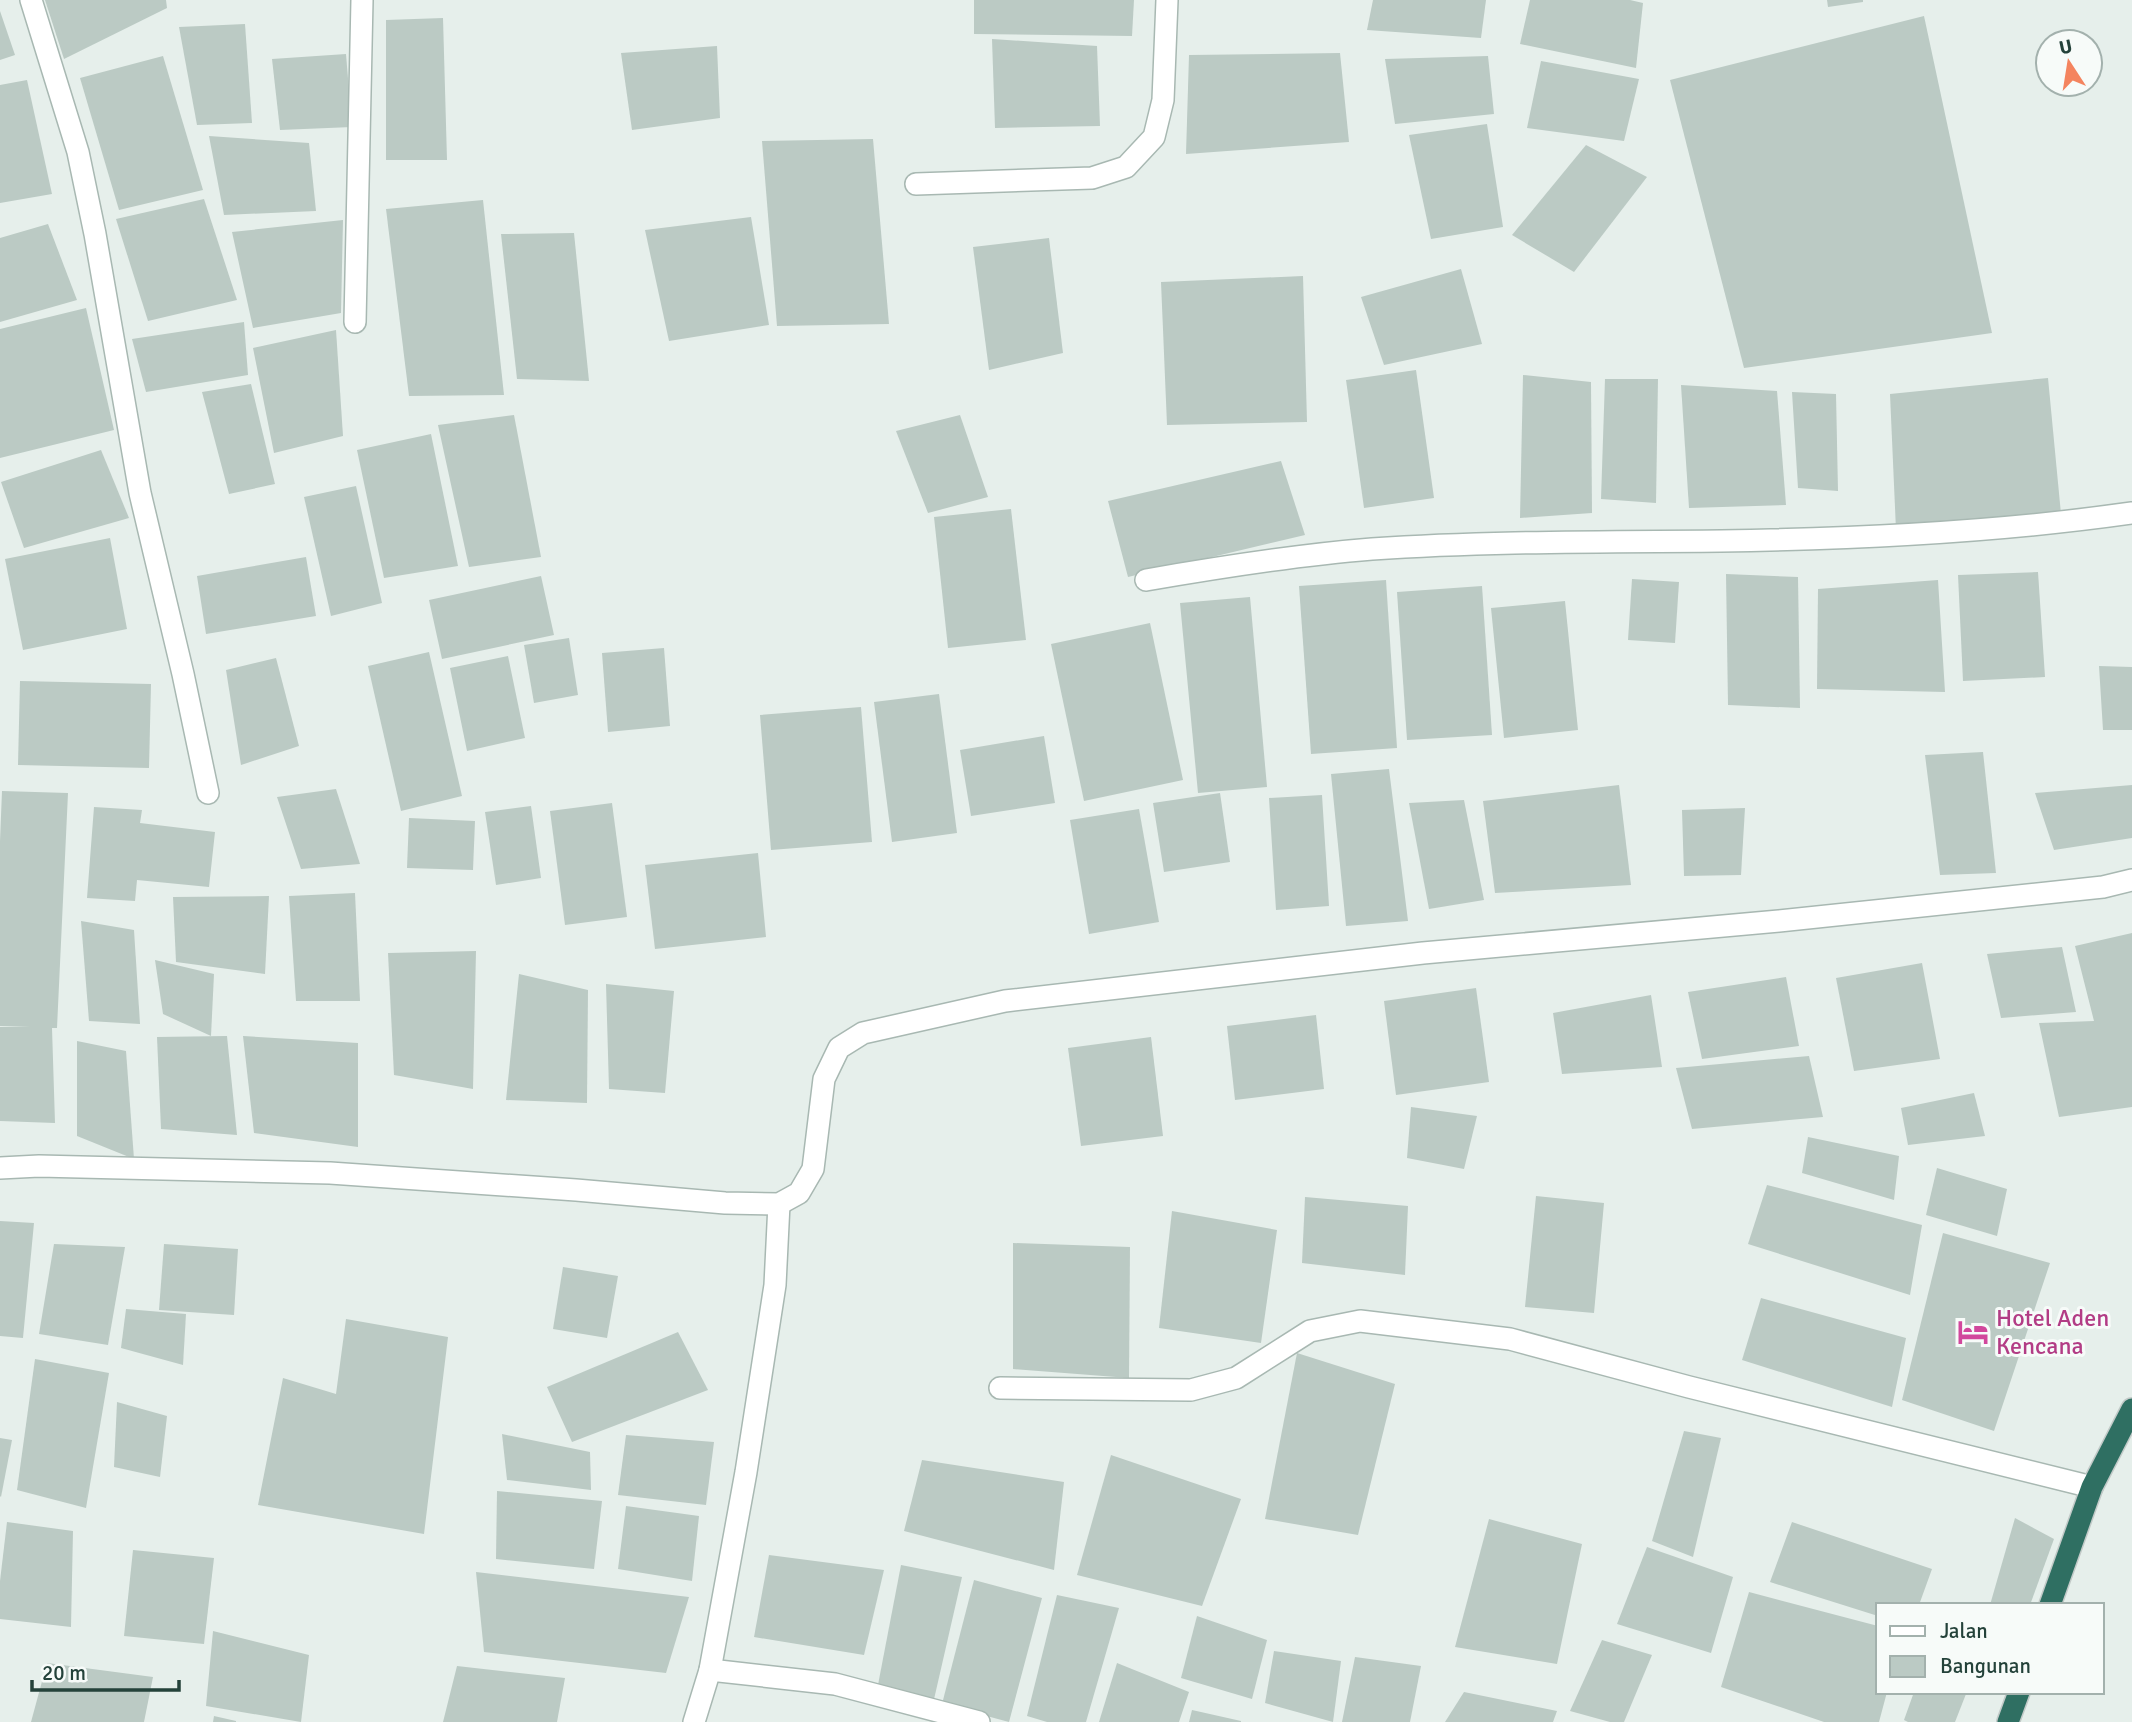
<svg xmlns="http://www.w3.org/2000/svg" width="2132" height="1722" viewBox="0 0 2132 1722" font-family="Signika,sans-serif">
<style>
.building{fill:#bbcac4}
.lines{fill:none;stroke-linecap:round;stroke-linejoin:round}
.street-casing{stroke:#a8b8b2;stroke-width:24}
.highway-casing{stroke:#c2cac8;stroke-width:24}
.street{stroke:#fff;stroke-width:21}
.highway{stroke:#2f6f62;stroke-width:21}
.labels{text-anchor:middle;stroke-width:6;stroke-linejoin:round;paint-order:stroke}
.hotel-label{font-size:24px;fill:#b23c85;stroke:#f7fbf9;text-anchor:start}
</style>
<rect width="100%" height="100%" fill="#e6efeb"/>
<g class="building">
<path d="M45,0H166L167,8L64,59Z"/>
<path d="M974,0H1134L1132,36L974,34Z"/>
<path d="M1373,0H1486L1481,38L1367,30Z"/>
<path d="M1530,0H1630L1643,3L1636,68L1520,44Z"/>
<path d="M1827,0H1863V2L1828,7Z"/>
<path d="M0,11L15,55L0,60Z"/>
<path d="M1924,16L1992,333L1744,368L1670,80Z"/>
<path d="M443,18L447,160H386V20Z"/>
<path d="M245,24L252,123L197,125L179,27Z"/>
<path d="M992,39L1097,46L1100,126L995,128Z"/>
<path d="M717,46L720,118L632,130L621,53Z"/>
<path d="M1340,53L1349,142L1186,154L1189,55Z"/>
<path d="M346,54L352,127L280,130L272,59Z"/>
<path d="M163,56L203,190L119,210L80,78Z"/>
<path d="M1488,56L1494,114L1395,124L1385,59Z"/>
<path d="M1541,61L1639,79L1624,141L1527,128Z"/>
<path d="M27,80L52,194L0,203V85Z"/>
<path d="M1487,124L1503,227L1431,239L1409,135Z"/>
<path d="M209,136L309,143L316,211L224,215Z"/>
<path d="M873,139L889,324L777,326L762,141Z"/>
<path d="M1586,145L1647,177L1574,272L1512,235Z"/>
<path d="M204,199L237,300L148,321L116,219Z"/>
<path d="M483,200L504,395L409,396L386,209Z"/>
<path d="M751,217L769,325L669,341L645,230Z"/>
<path d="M343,220L341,313L253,328L232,232Z"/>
<path d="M48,224L77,300L0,322V238Z"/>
<path d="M574,233L589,381L517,379L501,234Z"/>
<path d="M1049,238L1063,353L989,370L973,247Z"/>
<path d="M1461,269L1482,344L1384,365L1361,297Z"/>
<path d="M1303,276L1307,422L1167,425L1161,282Z"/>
<path d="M86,308L114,430L0,458V329Z"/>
<path d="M244,322L248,375L146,392L132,339Z"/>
<path d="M336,330L343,436L274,453L253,348Z"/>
<path d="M1416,370L1434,498L1364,508L1346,380Z"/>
<path d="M1523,375L1591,382L1592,513L1520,518Z"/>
<path d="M2048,378L2061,514L1896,530L1890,394Z"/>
<path d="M1605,379H1658L1656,503L1601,499Z"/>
<path d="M251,384L275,484L229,494L202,392Z"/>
<path d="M1681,385L1777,391L1786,505L1689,508Z"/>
<path d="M1792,392L1836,394L1838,491L1798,488Z"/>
<path d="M514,415L541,557L469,567L438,425Z"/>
<path d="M960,415L988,497L928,513L896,431Z"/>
<path d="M431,434L458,566L384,578L357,450Z"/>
<path d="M101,450L129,518L24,548L1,482Z"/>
<path d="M1281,461L1305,535L1128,577L1108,501Z"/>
<path d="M356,486L382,603L331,616L304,497Z"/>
<path d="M1011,509L1026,640L948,648L934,517Z"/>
<path d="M110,538L127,629L23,650L5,559Z"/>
<path d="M306,557L316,616L206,634L197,576Z"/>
<path d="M2038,572L2045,677L1963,681L1958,575Z"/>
<path d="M1726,574L1798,577L1800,708L1728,705Z"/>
<path d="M541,576L554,635L442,659L429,600Z"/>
<path d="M1632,579L1679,582L1675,643L1628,640Z"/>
<path d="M1386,580L1397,748L1311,754L1299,586Z"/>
<path d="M1938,580L1945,692L1817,689L1818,589Z"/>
<path d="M1482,586L1492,735L1407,740L1397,592Z"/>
<path d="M1250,597L1267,787L1198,793L1180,603Z"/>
<path d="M1565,601L1578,730L1504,738L1491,608Z"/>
<path d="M1150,623L1183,780L1084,801L1051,644Z"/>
<path d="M569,638L578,695L534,703L524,645Z"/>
<path d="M664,648L670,726L608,732L602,653Z"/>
<path d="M429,652L462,796L401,811L368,666Z"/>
<path d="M508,656L525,738L467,751L450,668Z"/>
<path d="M276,658L299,746L241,765L226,670Z"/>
<path d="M2099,666L2132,667V730H2103Z"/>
<path d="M20,681L151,684L149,768L18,765Z"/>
<path d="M939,694L957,833L892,842L874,702Z"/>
<path d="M861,707L872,842L771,850L760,715Z"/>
<path d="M1044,736L1055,803L971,816L960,750Z"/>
<path d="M1983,752L1996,873L1940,875L1925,755Z"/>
<path d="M1389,769L1408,921L1346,926L1331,774Z"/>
<path d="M1619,785L1631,885L1495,893L1483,801Z"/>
<path d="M2132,785V838L2054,850L2035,793Z"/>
<path d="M336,789L360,864L301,869L277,797Z"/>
<path d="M2,791L68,793L57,1028H52L55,1123L0,1121V1027H30L0,1026V841Z"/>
<path d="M1220,793L1230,862L1164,872L1153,803Z"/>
<path d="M1322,795L1329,906L1276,910L1269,798Z"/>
<path d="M1464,800L1484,900L1429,909L1409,803Z"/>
<path d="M612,803L627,917L565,925L550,811Z"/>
<path d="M531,806L541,878L496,885L485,812Z"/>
<path d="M94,807L142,810L140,823L215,832L209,887L137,880L135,901L87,898Z"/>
<path d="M1745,808L1741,875L1684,876L1682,810Z"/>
<path d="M1139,809L1159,922L1089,934L1070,820Z"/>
<path d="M409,818L475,821L473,870L407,868Z"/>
<path d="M758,853L766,937L655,949L645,865Z"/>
<path d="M355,893L360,1001H296L289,896Z"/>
<path d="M269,896L265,974L176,962L173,897Z"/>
<path d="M81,921L134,930L140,1024L89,1021Z"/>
<path d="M2132,933V1107L2059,1117L2039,1023L2094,1021L2075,946Z"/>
<path d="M2062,947L2076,1012L2001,1018L1987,954Z"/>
<path d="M476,951L473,1089L394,1075L388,953Z"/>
<path d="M155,960L214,974L211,1036L163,1014Z"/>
<path d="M1922,963L1940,1059L1854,1071L1836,978Z"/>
<path d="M519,974L588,990L587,1103L506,1100Z"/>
<path d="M1786,977L1799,1046L1702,1059L1688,992Z"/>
<path d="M606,984L674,991L665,1093L609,1089Z"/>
<path d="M1476,988L1489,1082L1396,1095L1384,1001Z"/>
<path d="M1651,995L1662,1067L1562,1074L1553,1013Z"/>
<path d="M1316,1015L1324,1089L1235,1100L1227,1026Z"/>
<path d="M227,1036L237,1135L161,1129L157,1037Z"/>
<path d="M243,1036L358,1043V1147L254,1133Z"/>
<path d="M1151,1037L1163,1136L1081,1146L1068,1048Z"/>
<path d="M77,1041L126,1051L134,1159L77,1136Z"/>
<path d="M1809,1056L1823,1117L1692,1129L1676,1068Z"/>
<path d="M1974,1093L1985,1136L1908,1145L1901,1108Z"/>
<path d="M1411,1107L1477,1116L1464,1169L1407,1158Z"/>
<path d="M1808,1137L1899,1156L1894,1200L1802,1173Z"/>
<path d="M1937,1168L2007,1189L1997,1236L1926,1215Z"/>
<path d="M1767,1185L1922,1225L1910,1295L1748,1244Z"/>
<path d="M1536,1196L1604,1203L1594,1313L1525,1307Z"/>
<path d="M1305,1197L1408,1206L1405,1275L1302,1263Z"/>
<path d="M1172,1211L1277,1230L1261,1343L1159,1328Z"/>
<path d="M0,1221L34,1223L23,1338L0,1336Z"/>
<path d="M1943,1233L2050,1263L1994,1431L1902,1400Z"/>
<path d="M1013,1243L1130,1247L1129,1378L1013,1369Z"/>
<path d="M54,1244L125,1247L108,1345L39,1334Z"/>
<path d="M164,1244L238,1249L234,1315L159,1310Z"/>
<path d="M563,1267L618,1276L607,1338L553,1329Z"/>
<path d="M1761,1298L1906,1338L1892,1407L1742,1360Z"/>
<path d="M126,1309L186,1314L183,1365L121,1348Z"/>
<path d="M346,1319L448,1337L424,1534L258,1505L283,1378L336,1394Z"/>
<path d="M678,1332L708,1390L572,1442L547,1387Z"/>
<path d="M1297,1353L1395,1384L1358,1535L1265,1519Z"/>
<path d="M35,1359L109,1373L86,1508L17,1490Z"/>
<path d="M117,1402L167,1416L160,1477L114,1467Z"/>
<path d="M1684,1431L1721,1438L1693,1557L1652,1541Z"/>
<path d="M502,1434L590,1452L591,1490L507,1480Z"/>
<path d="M626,1435L714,1442L706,1505L618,1495Z"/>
<path d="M0,1438L12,1440L1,1497L0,1496Z"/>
<path d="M1111,1455L1241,1499L1202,1606L1077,1575Z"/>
<path d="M922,1460L1064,1482L1054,1570L904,1531Z"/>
<path d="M497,1491L602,1501L594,1569L496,1559Z"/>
<path d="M626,1506L699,1516L692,1581L618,1569Z"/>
<path d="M2015,1518L2054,1539L2030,1605H1990Z"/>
<path d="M1489,1519L1582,1544L1557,1664L1455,1647Z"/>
<path d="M7,1522L73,1531L71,1627L0,1619V1581Z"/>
<path d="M1792,1522L1932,1569L1919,1605H1878V1616L1770,1582Z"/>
<path d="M1647,1547L1733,1577L1711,1653L1617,1624Z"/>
<path d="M133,1550L214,1558L204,1644L124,1636Z"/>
<path d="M769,1555L884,1570L864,1655L754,1637Z"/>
<path d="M901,1565L962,1577L932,1708L877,1690Z"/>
<path d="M476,1572L689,1597L666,1673L484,1652Z"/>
<path d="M974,1580L1042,1598L1009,1722L942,1704Z"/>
<path d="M1749,1592L1878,1626V1692H1887L1879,1722H1824L1721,1687Z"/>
<path d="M1057,1595L1119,1608L1086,1722H1047L1027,1716Z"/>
<path d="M1197,1616L1267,1640L1252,1699L1181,1678Z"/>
<path d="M213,1631L309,1655L301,1722L206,1706Z"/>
<path d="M1602,1640L1652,1655L1624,1722H1610L1570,1711Z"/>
<path d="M1274,1651L1341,1661L1333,1722L1265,1703Z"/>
<path d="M1355,1657L1421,1666L1410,1722H1342Z"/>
<path d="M47,1663L153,1677L144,1722H31Z"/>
<path d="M1117,1663L1189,1692L1179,1722H1099Z"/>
<path d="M457,1666L565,1678L557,1722H443Z"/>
<path d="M1464,1692L1557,1711L1553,1722H1445Z"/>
<path d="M1914,1692H1959L1966,1694L1955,1722H1908L1904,1720Z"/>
<path d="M1192,1710L1241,1721V1722H1189Z"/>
<path d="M214,1716L236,1721V1722H213Z"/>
</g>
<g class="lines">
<g class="street-casing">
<g id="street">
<path d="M31,0L78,152L95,234L140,493L183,674L208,793"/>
<path d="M916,184L1092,178L1126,167L1154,137L1163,100L1167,0"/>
<path d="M355,322L362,0"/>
<path d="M1146,580C1221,567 1296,555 1372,549C1488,541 1604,542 1721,541C1856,539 1999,532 2132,513"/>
<path d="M0,1168L39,1166L330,1173L576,1190L725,1203L779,1204L799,1193L813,1169L824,1079L839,1048L863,1033L1005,1001L1423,953L1779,921L2103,887L2132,880"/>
<path d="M1000,1388L1191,1390L1236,1378L1310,1331L1360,1321L1510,1339L1689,1387L2092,1487"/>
<path d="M710,1670L835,1684L979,1722"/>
<path d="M694,1722L710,1670L746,1472L775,1285L779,1204"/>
</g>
</g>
<g class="highway-casing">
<g id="highway">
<path d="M2050,1605L2092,1487L2132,1409"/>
<path d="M2008,1722L2019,1692"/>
</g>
</g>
<use href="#street" class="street"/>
<use href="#highway" class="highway"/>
</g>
<defs>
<g id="hotel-bare" transform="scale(2.415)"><path d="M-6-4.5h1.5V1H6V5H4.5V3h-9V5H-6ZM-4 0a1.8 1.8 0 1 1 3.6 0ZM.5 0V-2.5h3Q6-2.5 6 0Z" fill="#d1479c" stroke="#f7fbf9" stroke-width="2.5" paint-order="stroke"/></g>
</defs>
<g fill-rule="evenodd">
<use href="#hotel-bare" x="1973" y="1332"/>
</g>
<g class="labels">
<g class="hotel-label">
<text x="1996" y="1326">Hotel Aden<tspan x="1996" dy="28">Kencana</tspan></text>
</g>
</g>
<rect x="1876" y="1603" width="228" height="91" fill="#f7fbf9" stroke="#a3b1ad" stroke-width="2"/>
<rect x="1890" y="1626" width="35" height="10" fill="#ffffff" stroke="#a3b1ad" stroke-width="2"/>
<text x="1940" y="1638" font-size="21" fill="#24423a">Jalan</text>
<rect x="1890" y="1656" width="35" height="21" fill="#bbcac4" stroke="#a3b1ad" stroke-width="2"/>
<text x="1940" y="1673" font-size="21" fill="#24423a">Bangunan</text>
<g transform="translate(2069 63) rotate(348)"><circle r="33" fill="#f7fbf9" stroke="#a3b1ad" stroke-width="2"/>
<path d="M0-5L12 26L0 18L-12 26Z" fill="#f4845f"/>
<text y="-10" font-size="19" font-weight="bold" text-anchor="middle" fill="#24423a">U</text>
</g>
<path d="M32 1680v10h147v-10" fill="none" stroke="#24423a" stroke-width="3.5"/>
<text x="42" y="1680" font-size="21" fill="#24423a" stroke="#f7fbf9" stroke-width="5" paint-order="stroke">20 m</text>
</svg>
